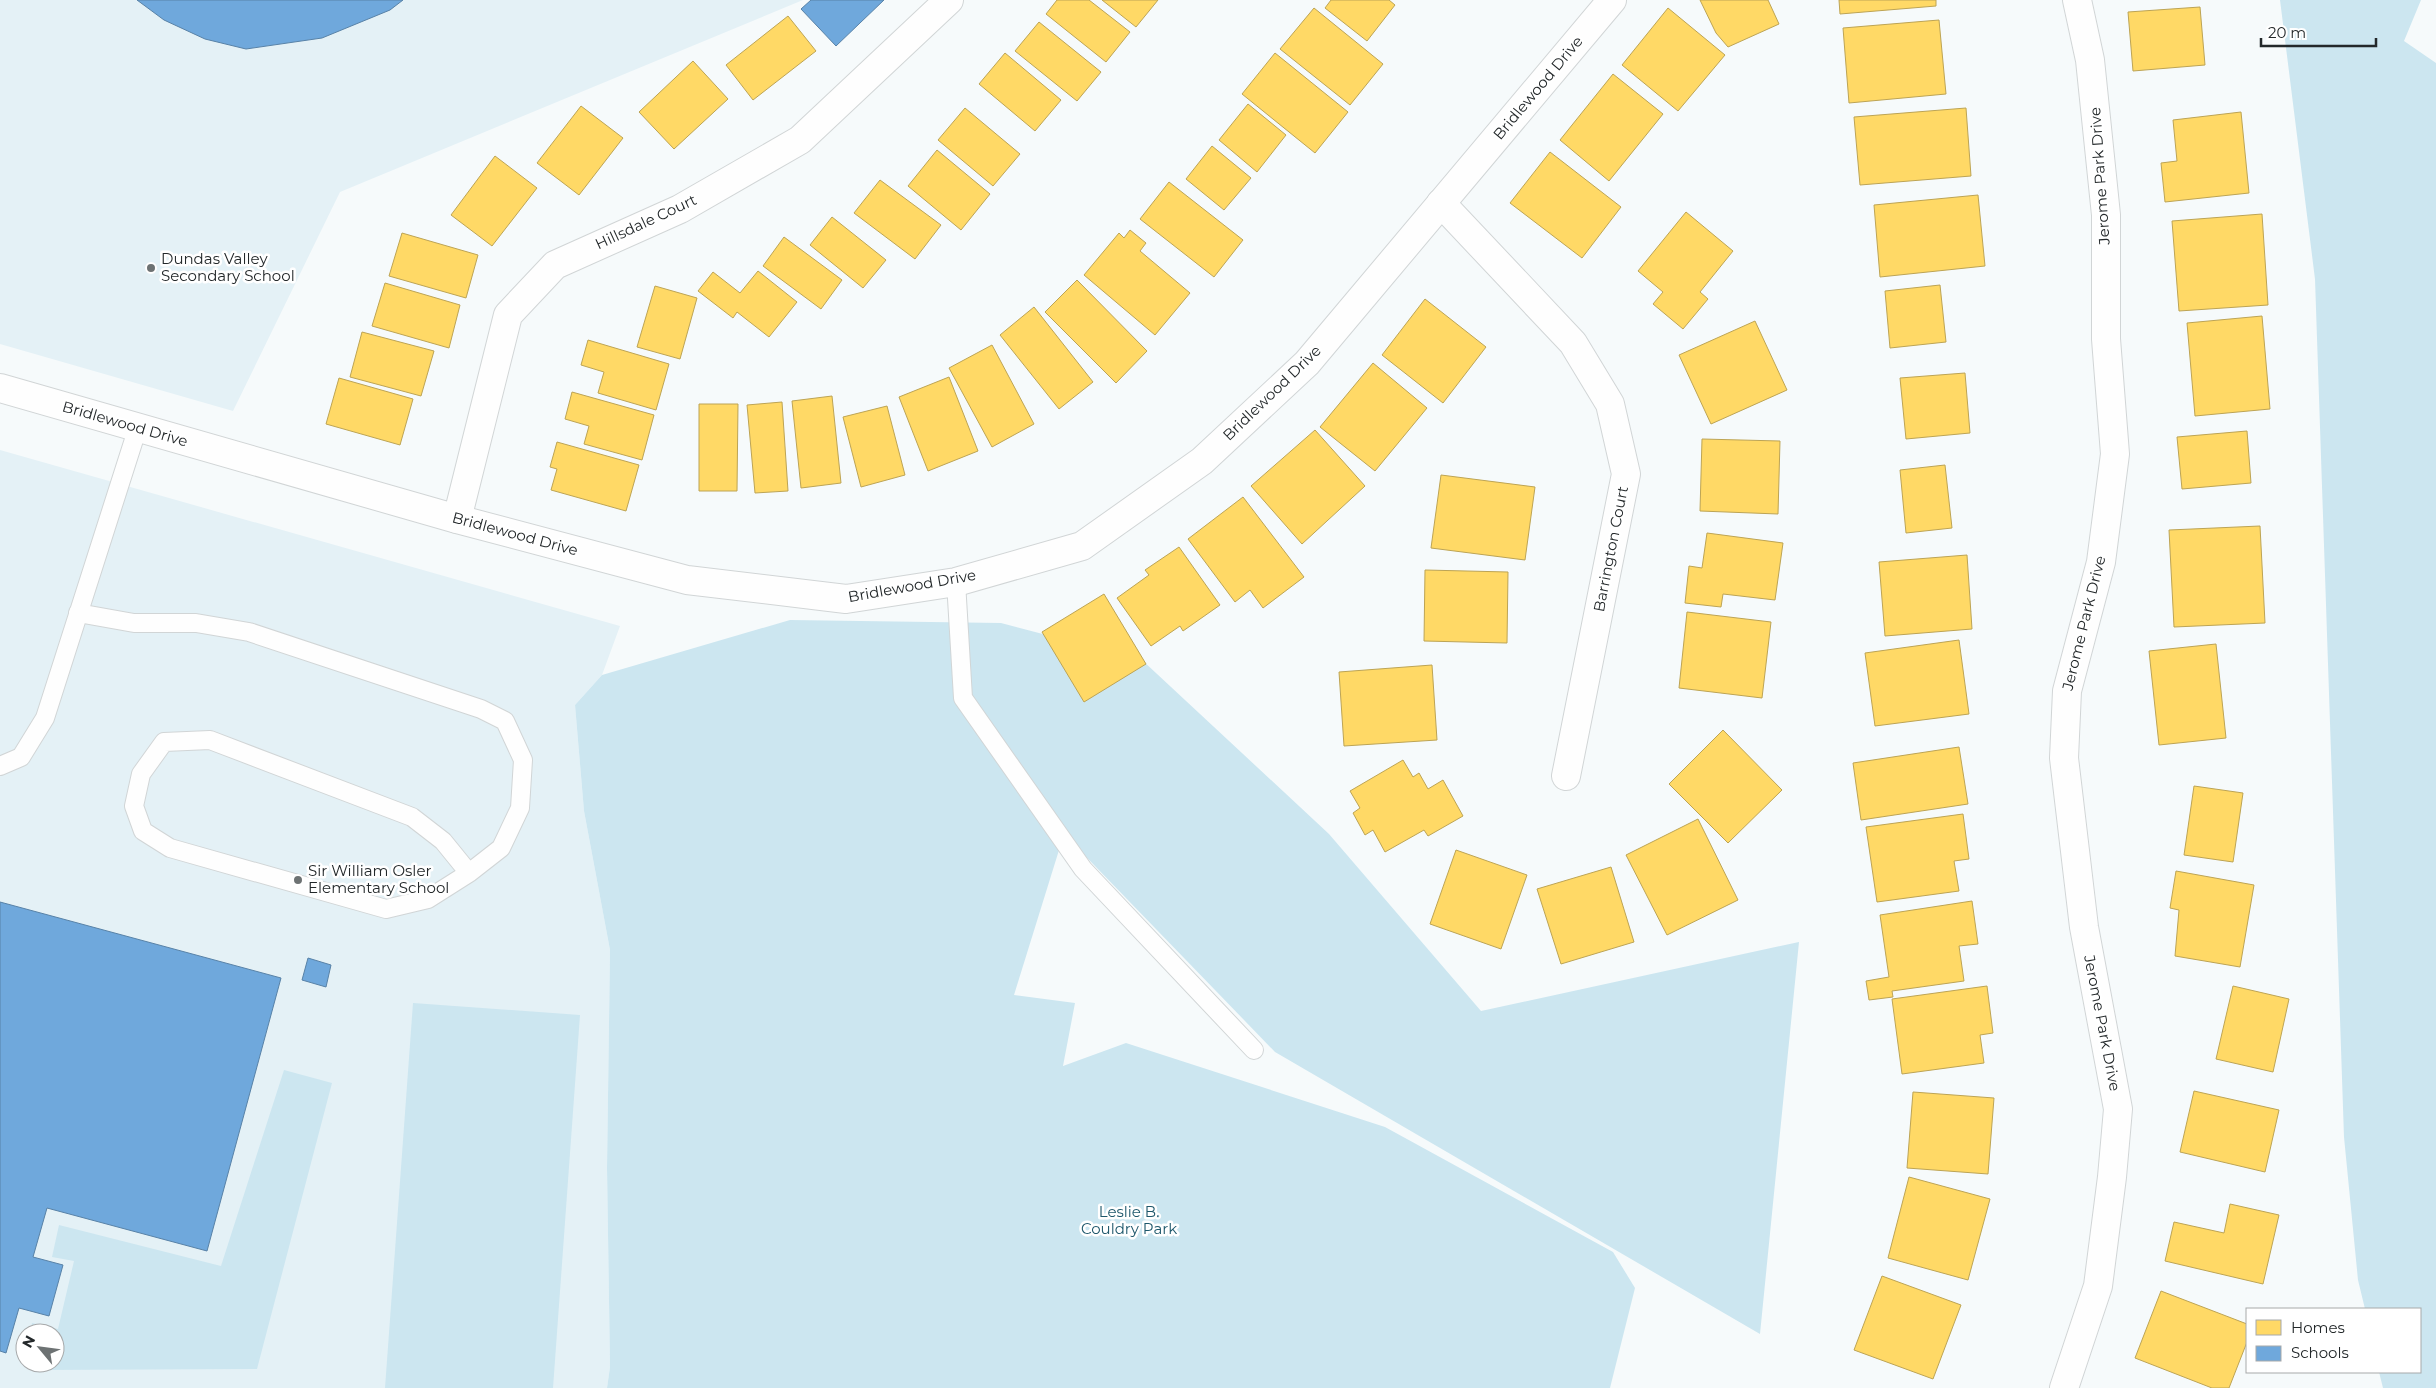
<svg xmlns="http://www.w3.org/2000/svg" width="2436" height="1388" viewBox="0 0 2436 1388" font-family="Montserrat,sans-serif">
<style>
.built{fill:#e4f1f6;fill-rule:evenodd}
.green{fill:#cce6f0}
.homes{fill:#ffd966;stroke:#bda454}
.schools{fill:#6fa8dc;stroke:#5882a7}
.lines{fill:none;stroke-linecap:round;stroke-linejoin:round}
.lane-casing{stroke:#d1d5d6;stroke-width:20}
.street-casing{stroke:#d1d5d6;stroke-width:30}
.lane{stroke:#fefefe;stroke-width:18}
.street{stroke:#fefefe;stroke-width:28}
.poi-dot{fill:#6d7273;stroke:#fff;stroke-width:2}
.labels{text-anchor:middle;stroke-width:5;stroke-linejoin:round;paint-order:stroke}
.street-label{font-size:15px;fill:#23282a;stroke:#fff}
.poi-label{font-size:15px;fill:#23282a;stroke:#fff;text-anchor:start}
.park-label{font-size:15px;fill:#1d576b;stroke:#fff}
</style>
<rect width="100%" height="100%" fill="#f6fafb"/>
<g class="built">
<path d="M0,0H803L340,192L233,411L0,344Z"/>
<path d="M0,450L620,626L602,675L575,705L584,811L610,950L607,1168L610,1367L607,1388H0ZM25,1333H55V1363H25Z"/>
</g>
<g class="green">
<path d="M2280,0H2421L2404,41L2436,63V1388H2383L2379,1372H2420V1309H2365L2358,1280L2344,1137L2315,279Z"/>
<path d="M790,620L1001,623L1142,660L1329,834L1481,1011L1799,942L1760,1334L1275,1052L1064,834L1014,995L1075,1003L1063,1066L1126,1043L1385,1127L1613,1252L1635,1288L1610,1388H607L610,1367L607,1168L610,950L584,811L575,705L602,675Z"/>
<path d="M413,1003L580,1015L553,1388H385Z"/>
<path d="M284,1070L332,1083L257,1369L39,1370L23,1365L25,1354V1363H55V1333H30L32,1323L58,1329L74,1261L52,1257L59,1225L221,1266Z"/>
</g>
<g class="homes">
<path d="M1057,0H1089L1130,32L1106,62L1046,14Z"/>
<path d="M1102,0H1158L1136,27Z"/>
<path d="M1331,0H1389L1395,5L1367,41L1325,8Z"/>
<path d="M1700,0H1768L1779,24L1728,47L1716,33Z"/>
<path d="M1839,0H1936V6L1840,14Z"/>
<path d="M2200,7L2205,65L2133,71L2128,12Z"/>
<path d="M1314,8L1383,64L1350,105L1280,49Z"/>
<path d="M1668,8L1725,55L1678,111L1622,65Z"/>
<path d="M788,16L816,51L753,100L726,65Z"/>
<path d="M1939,20L1946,94L1849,103L1843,28Z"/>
<path d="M1039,22L1101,72L1077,101L1015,51Z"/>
<path d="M1005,53L1061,100L1035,131L979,84Z"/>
<path d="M1275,53L1348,112L1315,153L1242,94Z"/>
<path d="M693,61L728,99L674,149L639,112Z"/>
<path d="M1613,74L1663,114L1609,181L1560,140Z"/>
<path d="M1248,104L1286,135L1257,172L1219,140Z"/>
<path d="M581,106L623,138L579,195L537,163Z"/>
<path d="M965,108L1020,154L993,186L938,140Z"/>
<path d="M1966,108L1971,176L1860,185L1854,117Z"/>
<path d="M2241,112L2249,193L2165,202L2161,163L2177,161L2173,120Z"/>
<path d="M1212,146L1251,178L1224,210L1186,179Z"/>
<path d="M937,150L990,194L961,230L908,186Z"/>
<path d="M1550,152L1621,207L1582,258L1510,203Z"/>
<path d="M495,156L537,188L492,246L451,215Z"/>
<path d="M880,180L941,225L915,259L854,213Z"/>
<path d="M1169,182L1243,240L1214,277L1140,219Z"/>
<path d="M1978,195L1985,266L1880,277L1874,205Z"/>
<path d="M1686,212L1733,251L1700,292L1708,299L1683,329L1653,304L1663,292L1638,271Z"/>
<path d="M2262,214L2268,305L2179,311L2172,221Z"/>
<path d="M832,217L886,260L863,288L810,245Z"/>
<path d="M1130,230L1146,243L1140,251L1190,293L1155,335L1084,275L1119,233L1124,238Z"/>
<path d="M402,233L478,255L466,298L389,276Z"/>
<path d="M784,237L842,280L821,309L763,266Z"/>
<path d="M758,271L797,302L769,337L737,312L733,318L698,291L713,272L740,293Z"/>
<path d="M1077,280L1147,351L1116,383L1045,312Z"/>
<path d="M385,283L460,305L449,348L372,326Z"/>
<path d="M1940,285L1946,342L1890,348L1885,291Z"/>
<path d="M655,286L697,298L680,359L637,347Z"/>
<path d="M1425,299L1486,347L1443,403L1382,355Z"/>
<path d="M1034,307L1093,382L1059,409L1000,335Z"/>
<path d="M2262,316L2270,409L2195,416L2187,323Z"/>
<path d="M1755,321L1787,390L1711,424L1679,355Z"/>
<path d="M362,332L434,351L421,396L350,377Z"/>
<path d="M588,340L669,364L656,410L598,393L604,372L581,365Z"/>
<path d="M992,345L1034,424L992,447L949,368Z"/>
<path d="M1373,363L1427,408L1375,471L1320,427Z"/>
<path d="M1965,373L1970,433L1906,439L1900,378Z"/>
<path d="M949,377L978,451L928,471L899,397Z"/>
<path d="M339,378L413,399L400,445L326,424Z"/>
<path d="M572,392L654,415L642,460L584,444L589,426L565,419Z"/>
<path d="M832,396L841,483L801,488L792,401Z"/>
<path d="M782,402L788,491L755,493L747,405Z"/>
<path d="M699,404H738L737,491H699Z"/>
<path d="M887,406L905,475L861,487L843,417Z"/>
<path d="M1315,430L1365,486L1302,544L1251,486Z"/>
<path d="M2247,431L2251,483L2182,489L2177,437Z"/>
<path d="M1702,439L1780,441L1778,514L1700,511Z"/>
<path d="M557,442L639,465L626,511L551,490L557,469L550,467Z"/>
<path d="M1945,465L1952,528L1906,533L1900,470Z"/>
<path d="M1441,475L1535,487L1525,560L1431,548Z"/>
<path d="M1243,497L1304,577L1263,608L1250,590L1235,602L1188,539Z"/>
<path d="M2260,526L2265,623L2174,627L2169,530Z"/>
<path d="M1707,533L1783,543L1775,600L1723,594L1721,607L1685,603L1689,566L1702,568Z"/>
<path d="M1179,547L1220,605L1183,631L1180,626L1151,646L1117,598L1149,575L1145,570Z"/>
<path d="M1967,555L1972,629L1885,636L1879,562Z"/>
<path d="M1425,570L1508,572L1507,643L1424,641Z"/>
<path d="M1104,594L1146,664L1084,702L1042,632Z"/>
<path d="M1687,612L1771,622L1762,698L1679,688Z"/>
<path d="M1959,640L1969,714L1875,726L1865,653Z"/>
<path d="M2216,644L2226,738L2159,745L2149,651Z"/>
<path d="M1432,665L1437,740L1344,746L1339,672Z"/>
<path d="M1723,730L1782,790L1728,843L1669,784Z"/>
<path d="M1959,747L1968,804L1861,820L1853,763Z"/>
<path d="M1403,760L1413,777L1419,773L1428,789L1443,780L1463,816L1428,836L1424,830L1385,852L1373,830L1365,835L1353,813L1360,808L1350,791Z"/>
<path d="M2194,786L2243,793L2233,862L2184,855Z"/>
<path d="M1963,814L1969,859L1954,861L1959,891L1877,902L1866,827Z"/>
<path d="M1698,819L1738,900L1667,935L1626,855Z"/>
<path d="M1456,850L1527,875L1501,949L1430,924Z"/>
<path d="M1611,867L1634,942L1561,964L1537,889Z"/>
<path d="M2176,871L2254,885L2240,967L2175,956L2179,910L2170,908Z"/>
<path d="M1972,901L1978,944L1959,946L1964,981L1892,991L1893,997L1869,1000L1866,981L1889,977L1880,915Z"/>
<path d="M1987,986L1993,1033L1980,1035L1984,1063L1902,1074L1892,999Z"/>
<path d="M2233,986L2289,999L2273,1072L2216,1059Z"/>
<path d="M2194,1091L2279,1110L2265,1172L2180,1152Z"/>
<path d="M1913,1092L1994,1098L1988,1174L1907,1168Z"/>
<path d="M1909,1177L1990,1199L1968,1280L1888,1258Z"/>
<path d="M2230,1204L2279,1215L2263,1284L2165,1261L2174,1222L2224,1233Z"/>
<path d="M1882,1276L1961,1305L1933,1379L1854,1350Z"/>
<path d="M2161,1291L2247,1324V1342L2229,1388H2212L2135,1358Z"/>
</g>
<g class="schools">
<path d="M137,0H403L390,10L322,38L246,49L205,39L164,20Z"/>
<path d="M811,0H884L836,46L801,9Z"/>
<path d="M0,902L281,978L207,1251L47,1208L33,1257L63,1265L49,1316L19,1308L6,1353L0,1351Z"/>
<path d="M308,958L331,965L326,987L302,980Z"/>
</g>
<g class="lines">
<g class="lane-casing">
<g id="lane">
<path d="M956,582L963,698L1083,869L1254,1050"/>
<path d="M78,613L134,623H196L249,632L481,709L505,721L523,760L520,808L501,848L469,873L428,899L386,909L170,848L143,831L134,806L141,774L164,742L210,740L412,817L443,841L469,873"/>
<path d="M0,766L21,757L45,718L138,427"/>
</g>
</g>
<g class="street-casing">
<g id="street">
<path d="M1441,203L1573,343L1610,404L1626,474L1566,776"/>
<path d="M0,388L457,519L687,580L846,599L956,582L1082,546L1202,461L1307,363L1612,0"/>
<path d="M457,519L508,315L555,265L680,209L800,140L949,0"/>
<path d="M2064,1388L2098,1286L2112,1177L2118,1109L2084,927L2064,758L2067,691L2101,562L2115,454L2106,339V215L2090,60L2077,0"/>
</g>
</g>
<use href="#lane" class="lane"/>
<use href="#street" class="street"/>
</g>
<g class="poi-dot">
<circle cx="151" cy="268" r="5"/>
<circle cx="298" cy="880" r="5"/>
</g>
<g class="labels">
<g class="street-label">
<text transform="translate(1538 88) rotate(-50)" y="5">Bridlewood Drive</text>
<text transform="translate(2100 176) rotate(-94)" y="5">Jerome Park Drive</text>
<text transform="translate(646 222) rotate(-25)" y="5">Hillsdale Court</text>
<text transform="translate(1272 393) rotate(-44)" y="5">Bridlewood Drive</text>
<text transform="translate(125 424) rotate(16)" y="5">Bridlewood Drive</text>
<text transform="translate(515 534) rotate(15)" y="5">Bridlewood Drive</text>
<text transform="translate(1611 549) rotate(-79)" y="5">Barrington Court</text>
<text transform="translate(912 586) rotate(-10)" y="5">Bridlewood Drive</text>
<text transform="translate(2084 623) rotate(-76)" y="5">Jerome Park Drive</text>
<text transform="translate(2102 1023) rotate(79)" y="5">Jerome Park Drive</text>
</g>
<g class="poi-label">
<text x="161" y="264">Dundas Valley<tspan x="161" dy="17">Secondary School</tspan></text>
<text x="308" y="876">Sir William Osler<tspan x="308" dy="17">Elementary School</tspan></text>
</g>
<g class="park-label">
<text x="1129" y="1217">Leslie B.<tspan x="1129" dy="17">Couldry Park</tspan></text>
</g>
</g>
<rect x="2246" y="1308" width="175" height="65" fill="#ffffff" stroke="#a7a9aa"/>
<rect x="2256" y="1320" width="25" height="15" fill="#ffd966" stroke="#a7a9aa"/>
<text x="2291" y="1333" font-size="15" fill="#23282a">Homes</text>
<rect x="2256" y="1346" width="25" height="15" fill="#6fa8dc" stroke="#a7a9aa"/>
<text x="2291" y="1358" font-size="15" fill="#23282a">Schools</text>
<g transform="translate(40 1348) rotate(299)"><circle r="24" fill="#ffffff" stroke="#a7a9aa"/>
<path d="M0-4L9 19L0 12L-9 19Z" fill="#6d7273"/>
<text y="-8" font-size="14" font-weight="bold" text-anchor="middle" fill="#23282a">N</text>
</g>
<path d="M2261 38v8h115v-8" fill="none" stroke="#23282a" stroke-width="2.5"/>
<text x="2268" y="38" font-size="15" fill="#23282a" stroke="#ffffff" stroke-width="4" paint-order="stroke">20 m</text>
</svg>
